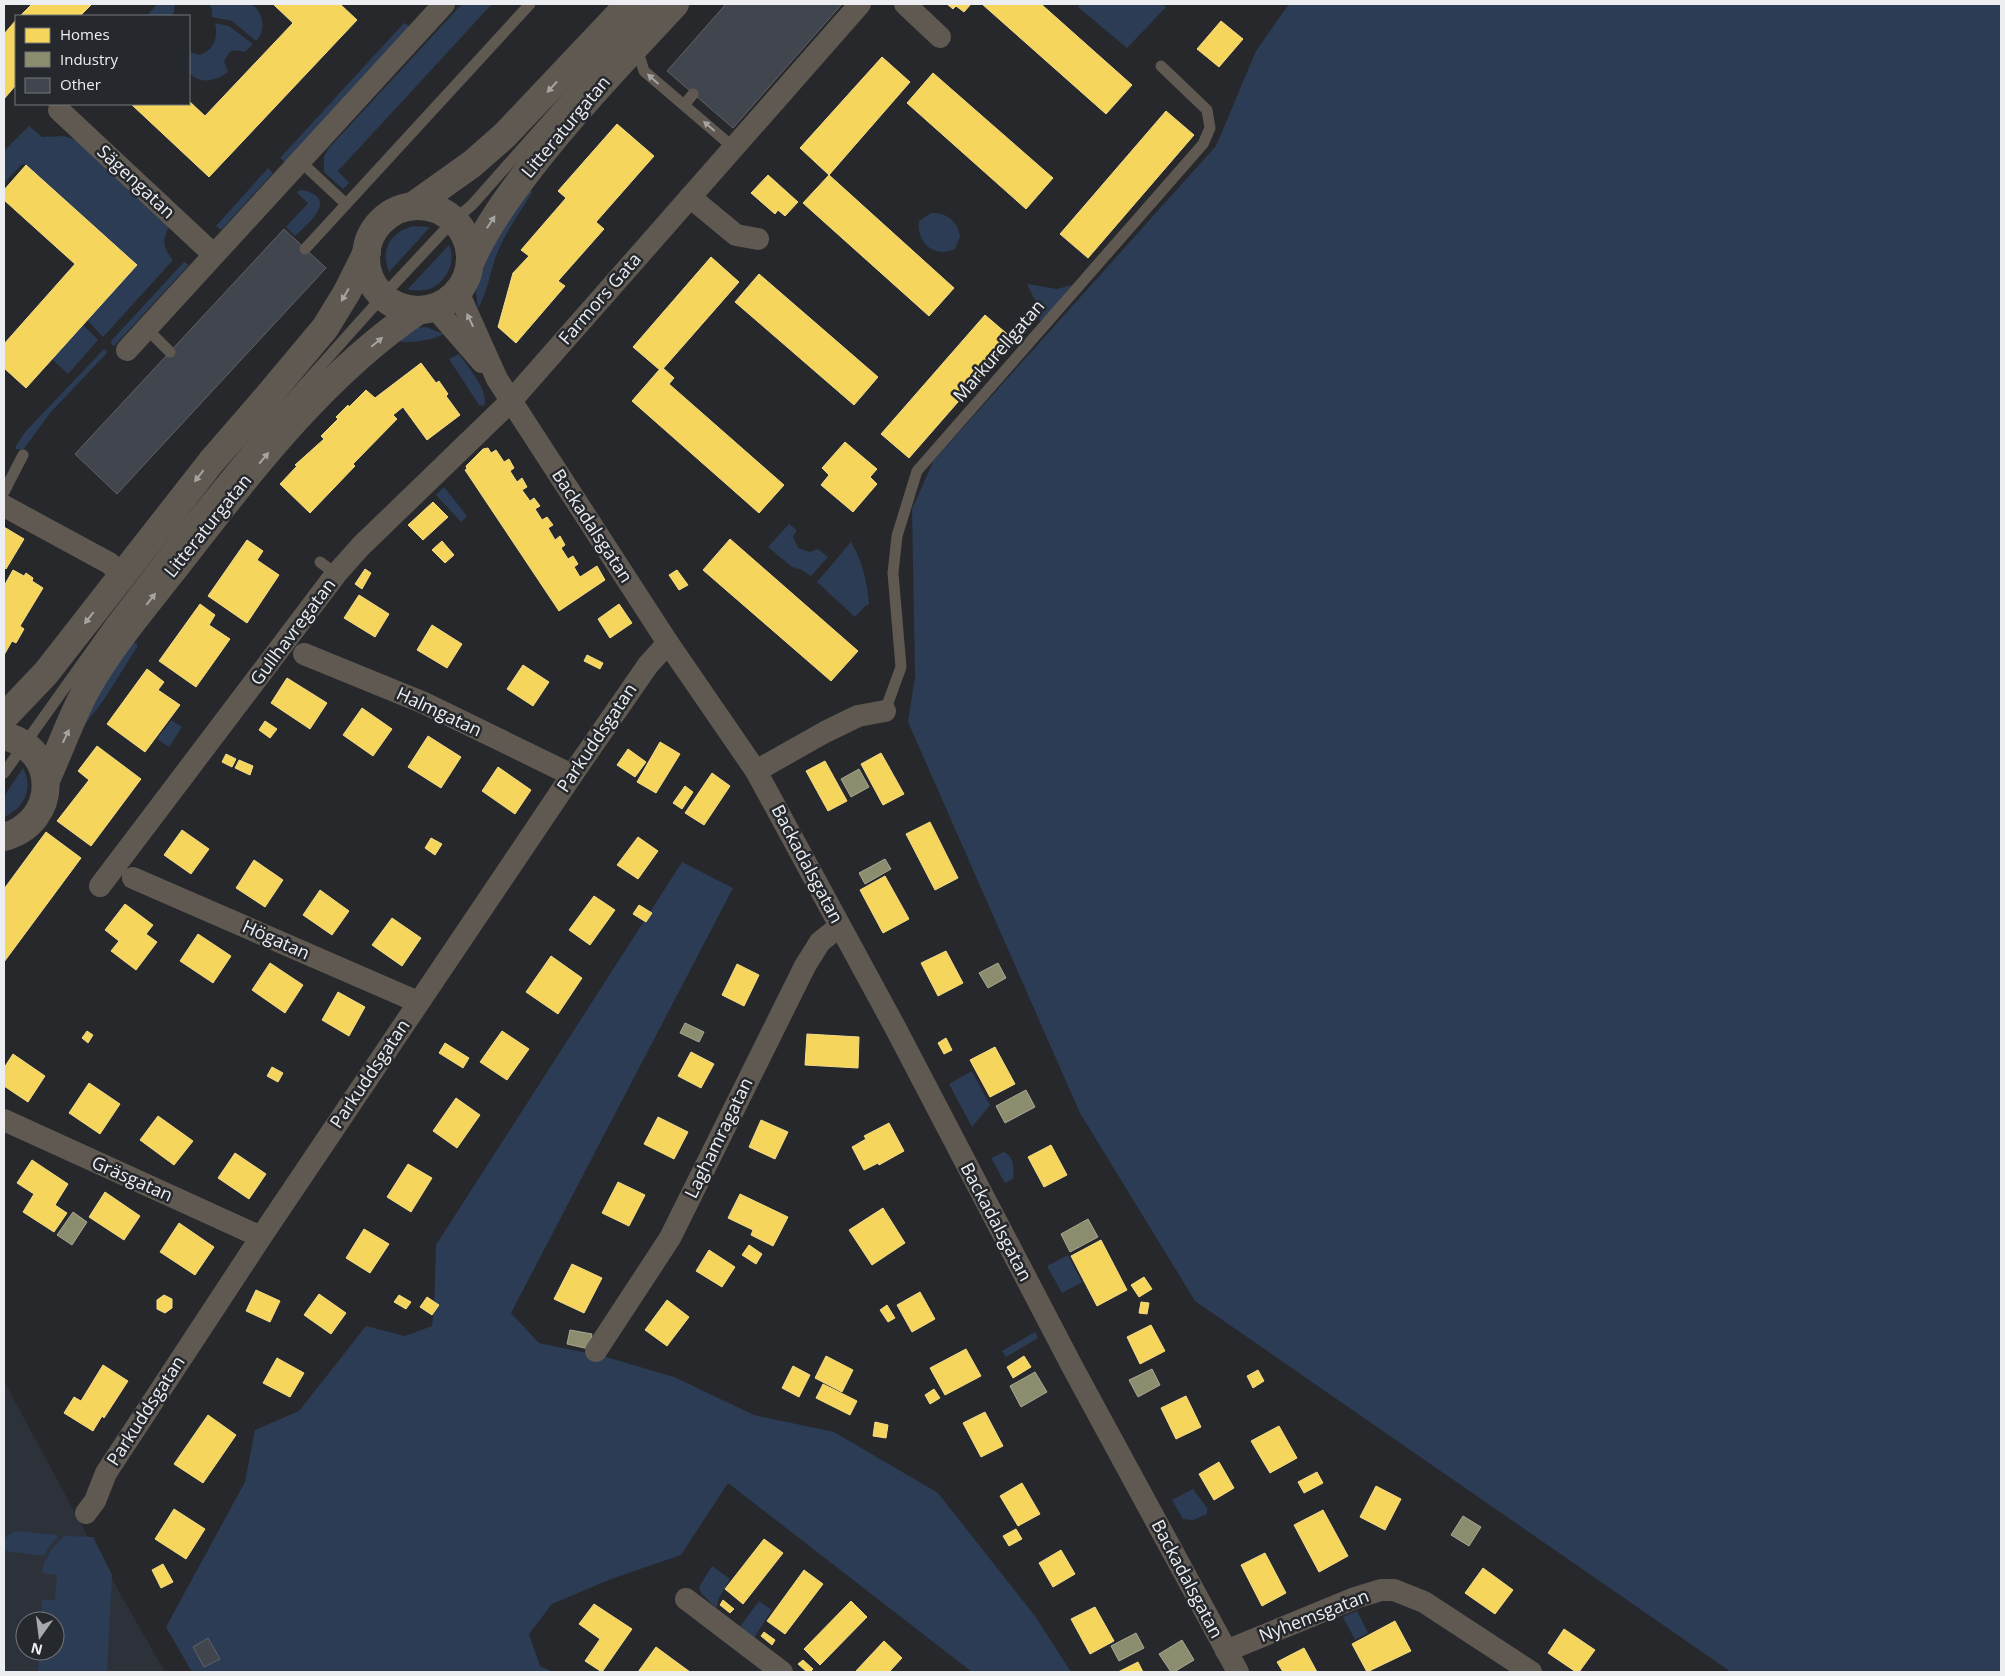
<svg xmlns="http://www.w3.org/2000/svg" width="2005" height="1676" viewBox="0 0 2005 1676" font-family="'Open Sans',sans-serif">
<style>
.built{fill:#2d323a;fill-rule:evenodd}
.green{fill:#2c3c55}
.homes{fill:#f6d55c;stroke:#f3dc89}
.industry{fill:#8c8c6e;stroke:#a9a995}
.building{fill:#41464e;stroke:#606164}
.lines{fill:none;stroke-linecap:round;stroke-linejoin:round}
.service{stroke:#605951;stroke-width:11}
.minor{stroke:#605951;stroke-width:22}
.tertiary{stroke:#605951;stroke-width:28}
.oneway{fill:#a6a4a1}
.labels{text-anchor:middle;stroke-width:5;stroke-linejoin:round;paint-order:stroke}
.street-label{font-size:18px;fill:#eceef1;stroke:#25282c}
</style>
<rect width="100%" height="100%" fill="#26282b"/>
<path class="built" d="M4,1381L89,1539L165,1672H4ZM25,1621H55V1651H25Z"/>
<g class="green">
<path d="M157,4H175L173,16H147Z"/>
<path d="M209,4H252C263,13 267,30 256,41L232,21L212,17V10Z"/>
<path d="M462,4H492L338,171L349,183L343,189L324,172V157L328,149Z"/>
<path d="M1080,4H1162L1166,7L1127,48L1078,7Z"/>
<path d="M1289,4H2001V1672H1731L1195,1301L1080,1113L908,722L915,677L912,509L934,460L1216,146L1256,51Z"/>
<path d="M215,23L229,26L253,44L245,52L234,50L230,52L224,61L228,72C215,81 202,85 189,73V52L200,55C215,49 218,38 215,23Z"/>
<path d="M404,23L410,26L286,163L280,158Z"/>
<path d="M29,126L42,137L64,136L78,141L170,226C161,240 163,248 173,260L103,337L87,320L137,265L26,165L22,164L4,183V151Z"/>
<path d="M268,168L273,173L221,230L216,226Z"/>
<path d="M303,190C339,199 309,223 295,236L286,227L308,203L297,193L298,191Z"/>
<path d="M533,191C520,212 505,233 496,256C490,274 487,292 478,309L476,292L479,267L523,193Z"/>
<path d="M931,213C946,212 958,221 960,237L955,249C934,259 916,242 919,221Z"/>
<path d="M413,226L430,227L389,272C380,249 390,233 413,226Z"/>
<path d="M449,245C457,262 446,282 430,289C424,291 416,290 410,290L408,289Z"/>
<path d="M184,262L188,264V266L114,346L112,345L111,341Z"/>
<path d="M1027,284L1057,289L1072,285L1046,317L1040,321L1037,304Z"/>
<path d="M83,325L98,340L68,374L52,359Z"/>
<path d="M427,327L443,334C435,340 408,344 398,341L414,328Z"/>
<path d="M104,349L107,351L106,354L50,413L23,450L16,449V446L25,432Z"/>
<path d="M459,354C467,366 490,392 484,406L479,405L449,359Z"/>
<path d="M444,487L467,516L461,522L436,495Z"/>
<path d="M789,524L797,530L793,537L798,548L810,552L818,549L828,557L811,576L802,570L792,567L768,547Z"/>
<path d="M851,542C862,561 867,581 869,603L868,605L865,606L855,617L817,582Z"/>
<path d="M133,642L137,644V647L103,701L83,727V714Z"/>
<path d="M171,720L182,727L169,747L157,739Z"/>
<path d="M23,768C34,789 24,808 4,817V796Z"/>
<path d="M682,862L733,888L511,1313L539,1343L606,1357L674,1377L754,1415L834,1432L938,1493L1035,1616L1071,1672H972L728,1483L681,1555L611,1579L552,1604L529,1634L540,1666L553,1672H192L166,1627L245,1482L255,1430L299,1411L366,1326L405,1336L432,1326L434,1311L436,1245Z"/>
<path d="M972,1071L990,1105L972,1127L949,1084Z"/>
<path d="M1004,1152C1015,1158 1014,1169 1013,1179L1005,1183L991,1158Z"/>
<path d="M1068,1255L1082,1282L1062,1293L1047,1266Z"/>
<path d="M1035,1332L1038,1338L1006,1357L1002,1351Z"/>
<path d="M1193,1489L1207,1508V1514L1193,1520L1183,1519L1172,1500Z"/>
<path d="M16,1531L57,1535L58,1537L50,1545L44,1556L6,1551C1,1541 6,1534 16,1531Z"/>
<path d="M63,1536L93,1537L112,1575L107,1672H38L39,1651H55V1621H41L42,1600H55L57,1575L42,1573C44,1557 53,1548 63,1536Z"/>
<path d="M712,1566L730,1579L719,1598L716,1608L701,1593L699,1587Z"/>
<path d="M759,1601L772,1610L754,1638L739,1628Z"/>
<path d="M1357,1611L1368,1633L1355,1640L1343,1617Z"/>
</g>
<g class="homes">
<path d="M32,4H92L80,16H20Z"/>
<path d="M273,4H340L357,20L209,177L131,104H189V101L205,116L293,23Z"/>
<path d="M947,4H971L964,12L956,6L953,9Z"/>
<path d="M982,4H1041L1132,85L1106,114Z"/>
<path d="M16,20V85L4,99V34Z"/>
<path d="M1221,21L1243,39L1219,67L1197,49Z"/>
<path d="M882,57L910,82L829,175L800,148Z"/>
<path d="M933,73L1053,178L1026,209L907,103Z"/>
<path d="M1166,111L1194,135L1088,258L1060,234Z"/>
<path d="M617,124L654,156L596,222L604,229L558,281L565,286L516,343L498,327L513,273L529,256L521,250L566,198L558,191Z"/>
<path d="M26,165L137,265L26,388L4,368V344L75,264L4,200V190Z"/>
<path d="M768,175L798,202L785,216L778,210L775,214L751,193Z"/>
<path d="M829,175L954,288L929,316L803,203Z"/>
<path d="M711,257L739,282L661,371L633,347Z"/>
<path d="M759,274L878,377L854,405L735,302Z"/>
<path d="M985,315L1013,339L909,458L881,434Z"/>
<path d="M421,363L436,383L439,381L448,394L446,396L460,415L427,440L403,407L393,415L397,419L353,464L355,466L310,513L280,484L297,466L295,465L324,439L321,436L338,419L336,417L348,405L349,407L366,390L375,398Z"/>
<path d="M663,368L674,378L669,384L784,485L759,513L632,401L659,370L661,371Z"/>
<path d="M845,442L877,469L870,477L877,484L853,512L821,485L829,475L822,468Z"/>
<path d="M488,448L491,453L496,450L504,462L509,459L514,468L510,471L517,482L522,478L527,487L522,490L530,501L534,498L540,506L535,509L542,520L547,517L553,525L548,528L555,540L560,536L565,545L561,548L568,559L573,556L578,564L574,567L580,577L597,566L605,580L559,611L465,470L467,469L466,466L483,449Z"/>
<path d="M433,502L448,517L423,540L408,525Z"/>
<path d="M4,527L24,539L6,569L4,567Z"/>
<path d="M730,539L858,651L831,681L703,570Z"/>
<path d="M247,540L263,551L257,560L279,575L247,623L208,596Z"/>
<path d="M442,541L454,555L445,563L432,550Z"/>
<path d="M365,569L371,573L362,589L355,584Z"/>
<path d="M13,570L24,576L26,573L33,578L32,581L43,588L20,626L24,629L16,643L12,641L4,655V586Z"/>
<path d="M677,570L688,585L679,590L669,575Z"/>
<path d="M359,595L389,614L375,637L344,618Z"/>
<path d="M200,604L215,615L209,625L230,639L196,687L159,661Z"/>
<path d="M619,604L632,623L610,638L598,619Z"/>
<path d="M432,625L462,644L447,668L417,650Z"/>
<path d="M587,655L603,663L600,669L584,661Z"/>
<path d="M523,665L549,682L533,706L507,689Z"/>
<path d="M147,669L164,682L158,690L180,705L145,752L107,724Z"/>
<path d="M287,678L327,703L310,729L271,703Z"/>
<path d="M362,708L392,729L373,756L343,735Z"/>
<path d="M265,721L277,729L270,738L259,730Z"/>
<path d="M428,736L461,757L441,788L408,767Z"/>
<path d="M660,742L680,754L656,793L637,782Z"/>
<path d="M97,746L141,779L91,846L57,821L89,780L78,771Z"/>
<path d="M628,749L646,762L635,777L617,765Z"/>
<path d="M881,753L904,794L883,805L861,764Z"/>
<path d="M226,754L236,759L232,767L222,762Z"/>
<path d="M239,760L253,766L250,775L235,768Z"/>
<path d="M825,761L847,801L828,811L806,771Z"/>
<path d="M498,767L531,790L515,814L482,791Z"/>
<path d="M712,773L730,786L704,825L685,813Z"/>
<path d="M685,786L693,792L682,809L673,803Z"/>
<path d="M930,822L958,878L935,890L906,834Z"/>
<path d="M182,830L209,849L191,874L164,855Z"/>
<path d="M46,832L81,858L4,962V889Z"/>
<path d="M638,837L658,851L638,879L617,865Z"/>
<path d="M431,838L442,844L435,855L425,848Z"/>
<path d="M254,860L283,880L265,907L236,888Z"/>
<path d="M885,876L909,919L883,933L860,890Z"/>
<path d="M320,890L349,911L332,935L303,915Z"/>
<path d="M594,896L615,910L590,945L569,930Z"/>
<path d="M125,904L153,925L146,934L157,942L136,970L111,951L119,941L105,930Z"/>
<path d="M639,905L652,913L646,922L633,914Z"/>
<path d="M392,918L421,938L402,966L372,945Z"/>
<path d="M198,934L231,956L213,983L180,961Z"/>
<path d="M946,951L963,983L938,996L921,963Z"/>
<path d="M551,956L582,978L558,1014L526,992Z"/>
<path d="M270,963L303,985L285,1013L252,990Z"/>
<path d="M737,964L759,975L744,1006L722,995Z"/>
<path d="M338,992L365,1007L349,1036L322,1020Z"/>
<path d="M87,1031L93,1035L88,1043L82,1038Z"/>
<path d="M502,1031L529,1049L507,1080L480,1062Z"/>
<path d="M807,1034L859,1037L858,1068L805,1065Z"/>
<path d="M946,1038L952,1050L944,1054L938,1043Z"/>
<path d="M445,1043L469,1058L463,1068L439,1053Z"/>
<path d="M995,1047L1015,1084L990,1097L970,1060Z"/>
<path d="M691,1052L714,1064L701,1088L678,1076Z"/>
<path d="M13,1054L45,1076L28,1102L4,1086V1068Z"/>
<path d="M272,1067L283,1073L278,1082L267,1076Z"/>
<path d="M89,1083L120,1104L100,1134L69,1113Z"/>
<path d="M456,1098L480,1115L457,1148L433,1131Z"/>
<path d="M158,1116L193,1141L174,1165L140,1140Z"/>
<path d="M658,1117L688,1132L674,1159L644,1144Z"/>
<path d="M761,1120L788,1132L775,1159L749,1147Z"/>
<path d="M889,1123L904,1151L879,1165L878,1163L864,1170L852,1147L866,1139L864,1136Z"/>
<path d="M1051,1145L1067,1175L1044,1187L1028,1157Z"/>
<path d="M235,1153L266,1174L249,1199L218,1178Z"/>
<path d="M32,1160L68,1184L55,1205L67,1213L54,1232L23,1212L34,1194L17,1183Z"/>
<path d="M408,1164L432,1178L411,1212L387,1197Z"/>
<path d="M618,1182L645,1195L629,1226L602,1213Z"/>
<path d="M105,1192L140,1216L124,1240L89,1217Z"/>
<path d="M740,1194L788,1217L773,1246L751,1235L753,1230L728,1218Z"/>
<path d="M883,1208L905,1243L872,1265L849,1230Z"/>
<path d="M179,1223L214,1247L195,1275L160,1252Z"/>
<path d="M364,1229L389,1244L370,1273L346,1258Z"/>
<path d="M1101,1240L1127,1290L1097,1306L1071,1256Z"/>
<path d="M749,1245L762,1254L756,1264L742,1255Z"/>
<path d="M709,1250L735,1267L722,1287L696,1271Z"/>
<path d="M572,1264L602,1278L584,1313L554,1299Z"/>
<path d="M1144,1277L1152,1289L1139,1297L1131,1285Z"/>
<path d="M256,1290L280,1301L270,1322L246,1311Z"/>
<path d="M920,1292L935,1319L912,1332L897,1305Z"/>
<path d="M319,1294L346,1313L331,1334L304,1315Z"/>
<path d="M164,1295L172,1299V1308L165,1313L157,1309V1300Z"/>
<path d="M399,1295L411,1302L406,1309L394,1302Z"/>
<path d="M427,1297L439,1305L432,1315L420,1307Z"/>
<path d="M667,1300L689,1317L667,1346L645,1330Z"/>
<path d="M1141,1302L1149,1303L1147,1314L1139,1313Z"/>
<path d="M887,1305L895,1318L888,1322L880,1310Z"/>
<path d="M1151,1325L1165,1351L1140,1364L1127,1337Z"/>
<path d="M966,1349L981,1376L945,1395L930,1368Z"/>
<path d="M826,1356L853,1370L842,1392L815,1378Z"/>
<path d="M1024,1356L1031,1367L1013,1378L1007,1367Z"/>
<path d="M277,1358L304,1373L290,1397L263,1383Z"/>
<path d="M103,1365L128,1381L104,1418L102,1416L93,1431L64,1413L74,1397L81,1401Z"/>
<path d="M793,1366L810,1375L799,1397L782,1388Z"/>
<path d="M1258,1370L1264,1381L1253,1388L1247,1376Z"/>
<path d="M823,1384L857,1401L850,1415L816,1398Z"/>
<path d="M934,1389L940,1398L930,1404L925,1395Z"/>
<path d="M1186,1396L1201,1427L1176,1439L1161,1408Z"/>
<path d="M985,1412L1003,1446L981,1457L963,1423Z"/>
<path d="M208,1415L236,1435L203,1483L174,1464Z"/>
<path d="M875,1422L888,1425L886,1438L873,1436Z"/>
<path d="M1279,1426L1297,1458L1270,1473L1251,1441Z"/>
<path d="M1219,1462L1234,1488L1214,1500L1199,1474Z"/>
<path d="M1317,1472L1323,1483L1304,1493L1298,1482Z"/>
<path d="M1022,1483L1040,1514L1018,1526L1000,1496Z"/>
<path d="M1376,1486L1401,1499L1385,1530L1360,1517Z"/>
<path d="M174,1509L205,1529L186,1559L155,1539Z"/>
<path d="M1323,1510L1348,1556L1319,1572L1294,1525Z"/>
<path d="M1016,1529L1022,1539L1009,1546L1003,1536Z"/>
<path d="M764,1539L783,1553L743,1604L725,1589Z"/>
<path d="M1061,1550L1075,1574L1053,1587L1039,1563Z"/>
<path d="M1265,1553L1286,1593L1262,1606L1241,1565Z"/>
<path d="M163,1564L173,1582L161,1588L152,1570Z"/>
<path d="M1483,1568L1513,1590L1495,1614L1465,1593Z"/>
<path d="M804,1570L823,1584L785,1634L767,1621Z"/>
<path d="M723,1600L734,1609L730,1613L720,1605Z"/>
<path d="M851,1601L867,1617L820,1665L804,1649Z"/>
<path d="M594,1604L632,1629L602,1672L585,1661L600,1639L579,1624Z"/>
<path d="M1095,1607L1114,1641L1090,1654L1071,1619Z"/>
<path d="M1395,1621L1411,1651L1367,1672L1352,1644Z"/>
<path d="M1564,1629L1595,1650L1579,1672H1576L1548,1653Z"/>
<path d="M764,1632L775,1640L772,1645L761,1636Z"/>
<path d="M884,1641L902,1658L889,1672H855Z"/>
<path d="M656,1647L690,1672H638Z"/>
<path d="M1304,1648L1317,1672H1283L1277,1662Z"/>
<path d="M803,1660L813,1669L810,1672H807L798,1664Z"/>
<path d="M1138,1662L1143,1672H1118Z"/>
</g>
<g class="industry">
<path d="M859,769L869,787L851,797L841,779Z"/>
<path d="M885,859L891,869L865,884L859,873Z"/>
<path d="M998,963L1006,978L988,988L979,973Z"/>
<path d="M685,1023L704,1032L699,1042L680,1033Z"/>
<path d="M1026,1090L1035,1107L1005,1123L996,1106Z"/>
<path d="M73,1212L87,1222L72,1245L57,1235Z"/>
<path d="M1088,1219L1098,1237L1070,1252L1061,1234Z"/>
<path d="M570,1330L592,1334L589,1349L567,1344Z"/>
<path d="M1152,1369L1160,1385L1138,1397L1129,1380Z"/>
<path d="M1035,1372L1047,1392L1021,1407L1010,1386Z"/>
<path d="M1463,1516L1481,1527L1469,1546L1451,1535Z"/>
<path d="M1136,1633L1144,1648L1119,1661L1111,1646Z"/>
<path d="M1182,1640L1194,1660L1174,1672H1171L1159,1654Z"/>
</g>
<g class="building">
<path d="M726,4H842L733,128L667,71Z"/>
<path d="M284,229L326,268L117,494L75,454Z"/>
<path d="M208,1638L220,1659L204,1667L193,1647Z"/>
</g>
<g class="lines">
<g class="service">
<path d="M639,47V55L644,71L734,148"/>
<path d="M684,105L693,94"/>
<path d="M301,162L345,203"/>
<path d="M305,249L530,4"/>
<path d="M146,328L170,352"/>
<path d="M4,492L23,455"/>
<path d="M320,562L336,574"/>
<path d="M885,711L901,667L893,573L897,536L917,471L1203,144L1210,128L1207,110L1161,66"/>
<path d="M4,773L113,620L182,530L266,427L383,296L454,220L472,205L650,4"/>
</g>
<g class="minor">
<path d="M905,4L940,37"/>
<path d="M59,110L213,254"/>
<path d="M690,197L736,235L758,239"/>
<path d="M458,292L497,379L668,643L756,771L896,1029L1073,1368L1238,1672"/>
<path d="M435,308L482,362"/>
<path d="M127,350L444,4"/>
<path d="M4,506L109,563L122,574"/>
<path d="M304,654L424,703L572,775"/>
<path d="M756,771L825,732L858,716L885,711"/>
<path d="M133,878L418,1002"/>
<path d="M100,886L336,574L361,546L511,401L860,4"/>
<path d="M4,1120L261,1237"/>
<path d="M596,1351L670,1238L805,966L820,942L840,926"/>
<path d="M86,1513L95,1501L106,1473L261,1237L572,775L648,665L668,643"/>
<path d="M686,1599L782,1672"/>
<path d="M1226,1651L1355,1598L1381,1590H1394L1424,1602L1531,1672"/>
</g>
<g class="tertiary">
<path d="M413,206L472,164L505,135L629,4"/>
<circle cx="418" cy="258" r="52"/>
<path d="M471,261C486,227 508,197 531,167C575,110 626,57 675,4"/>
<path d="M4,717L46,673L211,462L263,402L325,328L347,292L367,252"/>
<path d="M4,736C60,749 59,822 4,837"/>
<path d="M46,780C59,752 71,718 86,690C111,645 146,605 177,565C248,474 322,375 419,310"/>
</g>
</g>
<defs><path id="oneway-solid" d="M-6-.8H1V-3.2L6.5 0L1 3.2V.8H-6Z" transform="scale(1.25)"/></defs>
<g class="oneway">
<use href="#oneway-solid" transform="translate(653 79) rotate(-138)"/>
<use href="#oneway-solid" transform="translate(552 87) rotate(133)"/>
<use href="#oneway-solid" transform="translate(709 126) rotate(-139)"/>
<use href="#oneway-solid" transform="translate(491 222) rotate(-57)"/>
<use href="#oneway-solid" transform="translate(345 295) rotate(120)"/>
<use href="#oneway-solid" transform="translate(470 320) rotate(-115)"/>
<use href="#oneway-solid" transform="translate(377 342) rotate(-40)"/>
<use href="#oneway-solid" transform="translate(264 458) rotate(-50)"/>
<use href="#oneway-solid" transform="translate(199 476) rotate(128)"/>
<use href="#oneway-solid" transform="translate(151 599) rotate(-52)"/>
<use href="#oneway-solid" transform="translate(89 618) rotate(128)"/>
<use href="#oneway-solid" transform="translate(66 736) rotate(-65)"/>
</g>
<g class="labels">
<g class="street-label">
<text transform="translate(566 127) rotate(-50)" y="6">Litteraturgatan</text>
<text transform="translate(136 182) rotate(43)" y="6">Sägengatan</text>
<text transform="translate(600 299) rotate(-49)" y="6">Farmors Gata</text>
<text transform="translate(999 351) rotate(-49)" y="6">Markurellgatan</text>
<text transform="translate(208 526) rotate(-51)" y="6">Litteraturgatan</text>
<text transform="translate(592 526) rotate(57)" y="6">Backadalsgatan</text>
<text transform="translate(293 632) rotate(-53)" y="6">Gullhavregatan</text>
<text transform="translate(439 712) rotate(25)" y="6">Halmgatan</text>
<text transform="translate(597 738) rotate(-56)" y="6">Parkuddsgatan</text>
<text transform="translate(807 864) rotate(62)" y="6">Backadalsgatan</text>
<text transform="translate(276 940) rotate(24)" y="6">Högatan</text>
<text transform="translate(370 1074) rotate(-56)" y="6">Parkuddsgatan</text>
<text transform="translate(719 1138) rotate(-64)" y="6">Laghamragatan</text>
<text transform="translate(132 1179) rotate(24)" y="6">Gräsgatan</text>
<text transform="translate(996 1222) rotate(62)" y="6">Backadalsgatan</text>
<text transform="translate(146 1411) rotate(-57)" y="6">Parkuddsgatan</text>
<text transform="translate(1187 1579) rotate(62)" y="6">Backadalsgatan</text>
<text transform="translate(1314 1616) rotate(-21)" y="6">Nyhemsgatan</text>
</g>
</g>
<rect width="2005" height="1676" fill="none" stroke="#eceef1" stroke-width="10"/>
<rect x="15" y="15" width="175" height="90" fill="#25282c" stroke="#75777b"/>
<rect x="25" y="28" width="25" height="15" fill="#f6d55c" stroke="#75777b"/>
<text x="60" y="40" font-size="15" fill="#eceef1">Homes</text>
<rect x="25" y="52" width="25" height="15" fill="#8c8c6e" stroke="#75777b"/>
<text x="60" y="65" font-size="15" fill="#eceef1">Industry</text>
<rect x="25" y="78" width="25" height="15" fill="#41464e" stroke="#75777b"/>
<text x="60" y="90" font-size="15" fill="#eceef1">Other</text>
<g transform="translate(40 1636) rotate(194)"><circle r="24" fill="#25282c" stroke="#75777b"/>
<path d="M0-4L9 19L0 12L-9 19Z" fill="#a7a9ac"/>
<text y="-8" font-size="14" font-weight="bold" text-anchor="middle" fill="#eceef1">N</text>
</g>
</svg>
